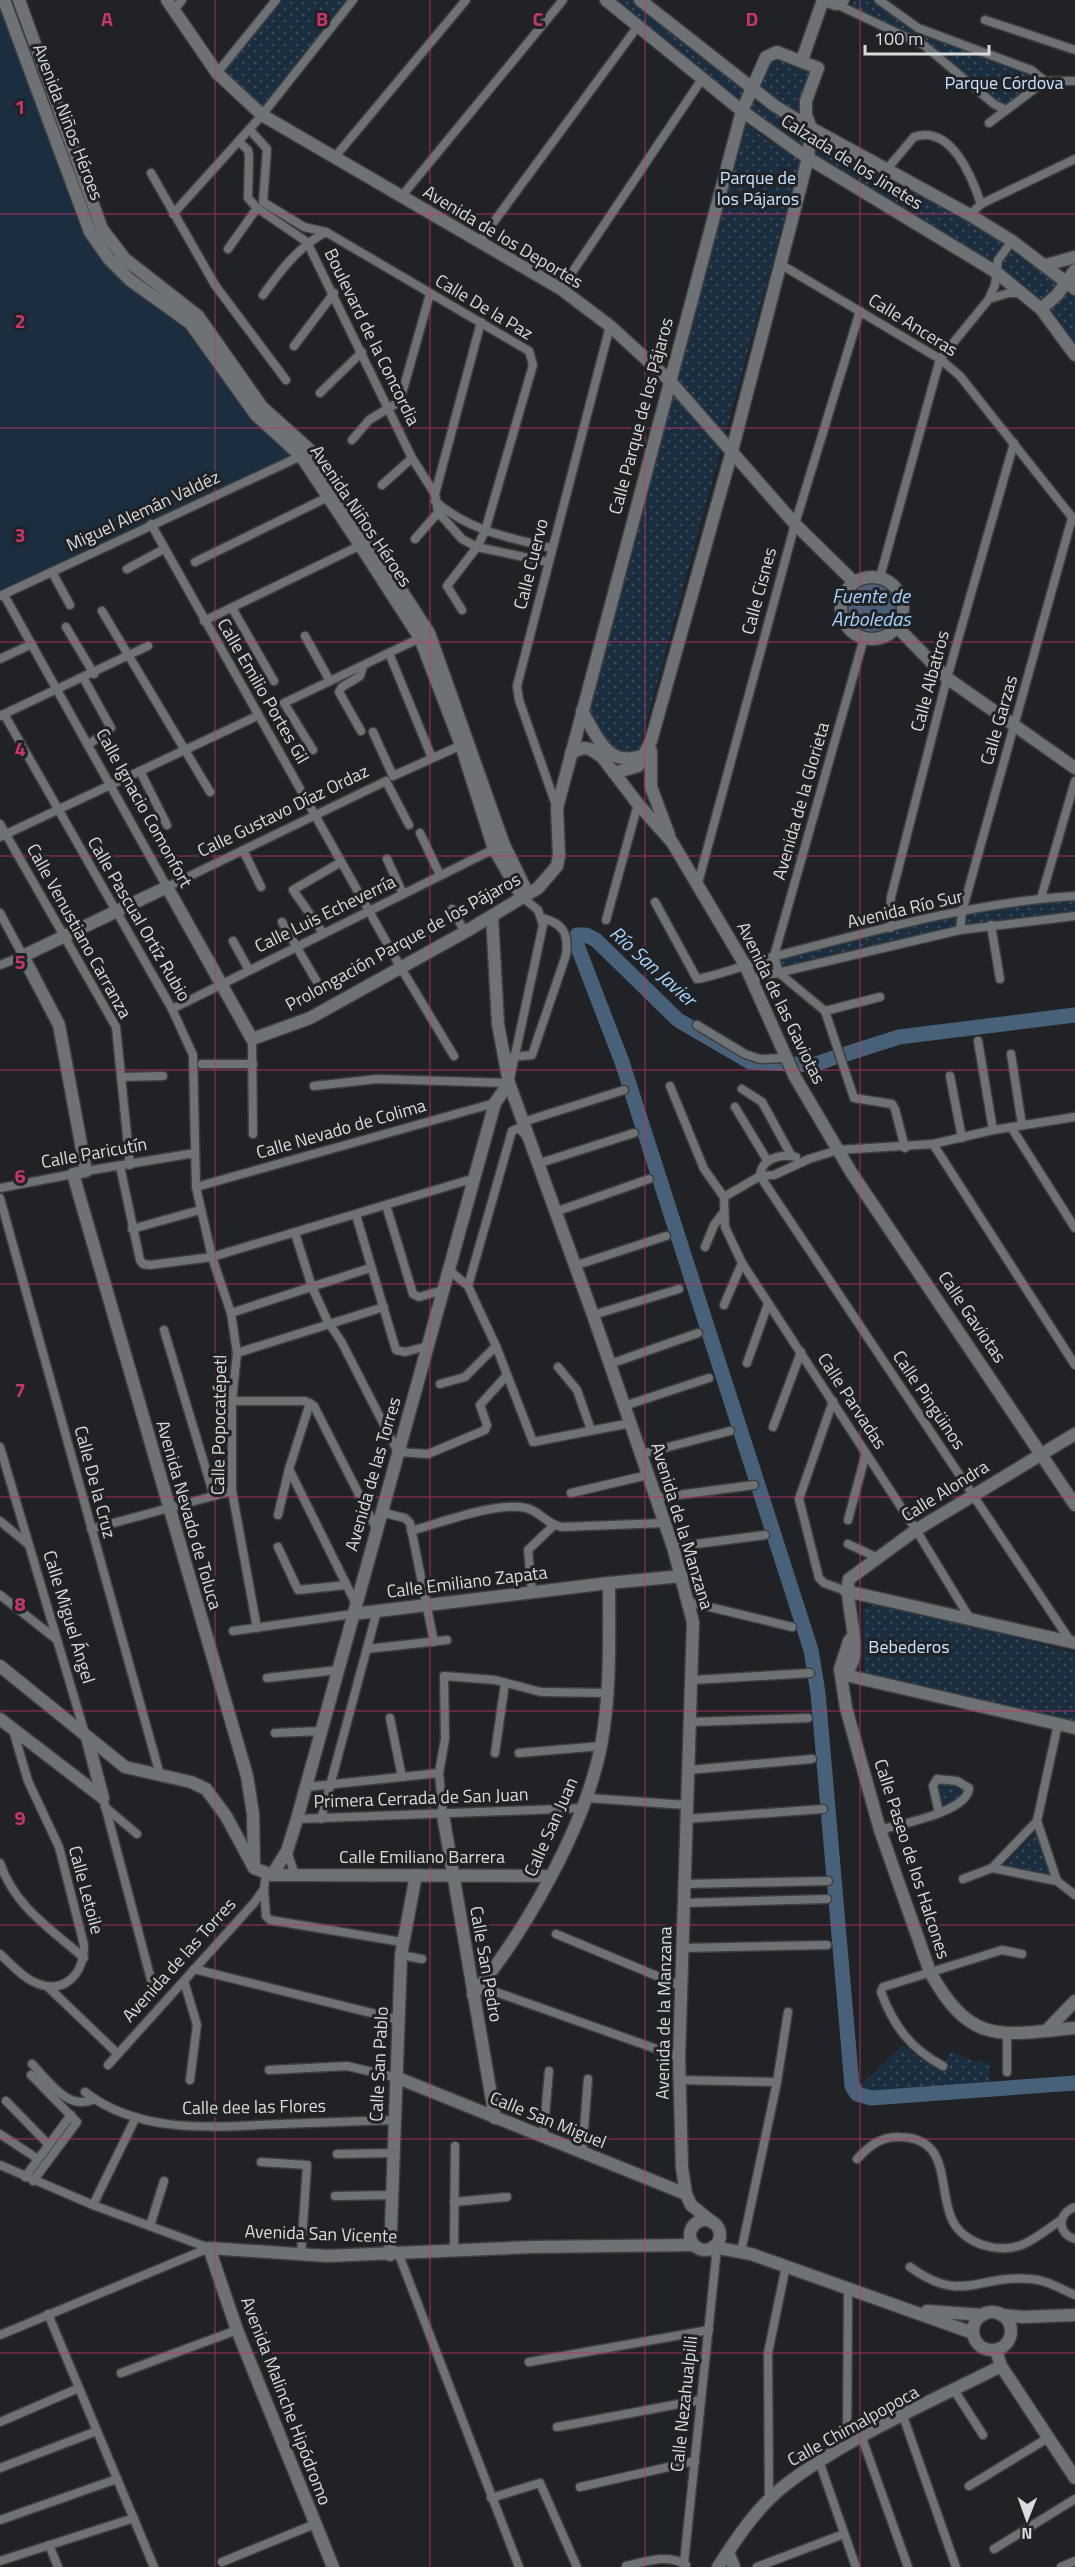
<svg xmlns="http://www.w3.org/2000/svg" width="1075" height="2567" viewBox="0 0 1075 2567" font-family="'Titillium Web',sans-serif">
<style>
.grass{fill:#1b2e3f}
.park{fill:url(#park-dots)}
.water{fill:#486179}
.lines{fill:none;stroke-linecap:round;stroke-linejoin:round}
.river{stroke:#486179;stroke-width:15}
.street-casing{stroke:#3c3e40;stroke-width:11}
.secondary-casing{stroke:#3c3e40;stroke-width:15}
.street{stroke:#6f7275;stroke-width:8}
.secondary{stroke:#6f7275;stroke-width:12}
.grid{fill:none;stroke:#c5356e;stroke-width:1.5;stroke-opacity:0.55}
.labels{text-anchor:middle;stroke-width:6;stroke-linejoin:round;paint-order:stroke}
.park-label{font-size:18px;fill:#c7e3fe;stroke:#202225}
.street-label{font-size:18px;fill:#d9dbdd;stroke:#202225}
.water-label{font-size:20px;font-style:italic;fill:#a4d2fe;stroke:#202225}
.grid-label{font-size:20px;text-anchor:middle;font-weight:bold;fill:#c5356e;stroke:#202225;stroke-width:6;stroke-linejoin:round;paint-order:stroke}
</style>
<defs>
<pattern id="park-dots" width="8" height="8" patternUnits="userSpaceOnUse" patternTransform="scale(1.5)"><rect width="8" height="8" fill="#1b2e3f"/><path d="M2 2h.1M6 6h.1" fill="none" stroke="#3c4c5a" stroke-width="1.8" stroke-linecap="round"/></pattern>
</defs>
<rect width="100%" height="100%" fill="#202225"/>
<path class="grass" d="M0,5L79,226L111,270L173,317L184,328L256,426L289,451L290,455L0,590Z"/>
<g class="park">
<path d="M277,0H352L262,114L220,73Z"/>
<path d="M608,0H638L748,89L740,108Z"/>
<path d="M852,0H877L918,28L1018,67L1044,81L1004,108L925,46L852,9Z"/>
<path d="M772,55L817,69L799,115L756,88Z"/>
<path d="M750,99L805,134L804,144L797,145L744,109Z"/>
<path d="M743,120L757,133L800,160L798,169L637,756L624,759C606,744 593,731 590,708Z"/>
<path d="M818,136L970,216L1075,289V351L1041,307L811,157Z"/>
<path d="M1075,897V913L1005,919L779,972L775,957L960,913Z"/>
<path d="M880,1602L1075,1653V1723L864,1672L863,1609Z"/>
<path d="M938,1781H950L968,1789L952,1807H939L935,1787Z"/>
<path d="M1035,1833L1050,1876L1002,1867Z"/>
<path d="M903,2045L917,2057L942,2071L950,2051L970,2060L990,2063L989,2083L855,2091Z"/>
</g>
<circle class="water" cx="871" cy="608" r="27"/>
<g class="lines">
<g class="river">
<path d="M846,1054L899,1037L1075,1015"/>
<path d="M833,1058L813,1065L750,1062L678,1020L596,940L586,935H577V945L622,1062L811,1650L818,1693L852,2086L857,2094L871,2098L1075,2083"/>
</g>
<g class="street-casing">
<g id="street">
<path d="M879,0L918,28L1031,70L1045,81"/>
<path d="M836,4L925,46L994,104L1004,109"/>
<path d="M174,10L182,0"/>
<path d="M985,20L1075,50"/>
<path d="M217,73L276,0"/>
<path d="M1045,81H1075"/>
<path d="M989,123L1045,81"/>
<path d="M250,130L267,149L263,202L304,227L326,232"/>
<path d="M239,142L248,150L249,156L248,198L257,208L307,242L412,458L435,494L438,512L462,539L477,547L548,562"/>
<path d="M334,158L466,0"/>
<path d="M887,169L914,137C951,124 972,177 981,204"/>
<path d="M151,173L215,285L286,380"/>
<path d="M401,197L563,0"/>
<path d="M173,214L262,115L353,0"/>
<path d="M970,215L981,204L1075,159"/>
<path d="M479,242L638,26"/>
<path d="M228,249L257,208"/>
<path d="M780,264L940,359L960,376L1075,521"/>
<path d="M561,289L702,79"/>
<path d="M263,295C281,270 298,247 326,232L529,351L533,365L485,531L477,547L447,586L462,610"/>
<path d="M989,299L1009,293H1020"/>
<path d="M294,346L334,293"/>
<path d="M320,393L362,352"/>
<path d="M352,440L369,420L397,403L401,397L430,294"/>
<path d="M382,485L412,458"/>
<path d="M435,494L481,322"/>
<path d="M435,501C469,531 510,538 552,548"/>
<path d="M151,524L401,968L454,1056"/>
<path d="M415,539L442,508"/>
<path d="M195,562L328,497"/>
<path d="M127,569L164,549"/>
<path d="M52,572L70,605"/>
<path d="M880,577L940,359L989,299L995,285L998,260L1012,241"/>
<path d="M4,595L167,887L386,781L409,825"/>
<path d="M0,596L301,456"/>
<path d="M232,608L274,681"/>
<path d="M102,611L210,792"/>
<path d="M204,621L363,544"/>
<path d="M66,627L94,674"/>
<path d="M305,636L330,681"/>
<path d="M864,638L774,956L779,973L825,1011L854,1098L892,1104L895,1109L905,1148"/>
<path d="M389,653L432,758"/>
<path d="M0,659L32,644"/>
<path d="M84,679L111,728L88,745"/>
<path d="M4,714L172,1009L193,1055L196,1187L212,1257L231,1313L237,1353L232,1401V1491L257,1628"/>
<path d="M0,716L148,646"/>
<path d="M361,731L339,692L342,687L360,676L363,666"/>
<path d="M373,732L393,776L466,743"/>
<path d="M313,750L284,703L420,638"/>
<path d="M140,771L167,825"/>
<path d="M557,808L519,700L517,686L610,326"/>
<path d="M0,824L116,1027L130,1165"/>
<path d="M420,833L440,875"/>
<path d="M0,837L257,716"/>
<path d="M243,850L261,887"/>
<path d="M387,859L403,894"/>
<path d="M698,883L795,524L860,311"/>
<path d="M1041,898L1075,781"/>
<path d="M655,902L697,979C724,974 750,963 776,956C873,931 974,902 1075,896"/>
<path d="M452,909L465,932"/>
<path d="M0,913L23,956L0,965"/>
<path d="M606,920L638,804"/>
<path d="M282,922L317,982"/>
<path d="M991,925L1000,979"/>
<path d="M890,928L891,897L947,678L1014,443"/>
<path d="M960,930L962,912L1072,518"/>
<path d="M323,933L293,890L341,862"/>
<path d="M233,941L249,970"/>
<path d="M752,979L960,930L1075,916"/>
<path d="M172,1009L494,849"/>
<path d="M825,1011L880,997"/>
<path d="M697,1025L745,1054L760,1059L785,1058"/>
<path d="M252,1039L253,1134"/>
<path d="M978,1041L993,1130"/>
<path d="M1011,1054L1022,1125"/>
<path d="M510,1057L532,1055L566,955C569,934 563,923 542,918"/>
<path d="M202,1064H253"/>
<path d="M950,1076L962,1138"/>
<path d="M121,1077L163,1076"/>
<path d="M314,1086L377,1079L509,1083L543,925L538,910L522,897"/>
<path d="M670,1086L704,1169L724,1197"/>
<path d="M742,1089L762,1102L791,1155"/>
<path d="M735,1107L767,1160"/>
<path d="M523,1122L624,1090"/>
<path d="M1011,1127L1075,1228"/>
<path d="M933,1144L1075,1365"/>
<path d="M537,1164L634,1133"/>
<path d="M120,1166L140,1260L143,1264L150,1265L212,1257L475,1178"/>
<path d="M86,1171L195,1153"/>
<path d="M760,1176L1071,1642"/>
<path d="M760,1176C761,1159 780,1153 796,1157"/>
<path d="M196,1187L495,1103"/>
<path d="M0,1188L73,1174"/>
<path d="M724,1197L725,1227L742,1263L916,1530L969,1617"/>
<path d="M724,1197L760,1176L774,1175L809,1159L838,1150L933,1144L993,1130L1075,1117"/>
<path d="M0,1198L160,1775"/>
<path d="M386,1205L413,1294L419,1297L443,1290"/>
<path d="M555,1212L649,1179"/>
<path d="M356,1215L396,1350L405,1352L428,1346"/>
<path d="M132,1229L200,1210"/>
<path d="M295,1233L312,1287L328,1322L341,1341L398,1452L428,1454L485,1430L487,1425L480,1405L507,1375"/>
<path d="M705,1247L714,1225L723,1213"/>
<path d="M574,1266L666,1236"/>
<path d="M449,1270L468,1286L496,1346L533,1442L631,1423"/>
<path d="M468,1286L512,1131L519,1128L526,1136"/>
<path d="M724,1305L742,1263"/>
<path d="M231,1313L370,1268"/>
<path d="M593,1315L679,1289"/>
<path d="M164,1330L214,1496"/>
<path d="M237,1353L384,1307"/>
<path d="M747,1363L768,1304"/>
<path d="M610,1364L698,1333"/>
<path d="M558,1367L577,1390L591,1430"/>
<path d="M440,1384L465,1377L496,1346"/>
<path d="M232,1401H305L314,1406L376,1528"/>
<path d="M833,1401L799,1499L819,1578L824,1583L846,1591"/>
<path d="M310,1403L289,1469L356,1604"/>
<path d="M624,1406L709,1378"/>
<path d="M773,1427L801,1352"/>
<path d="M0,1447L85,1734"/>
<path d="M641,1454L730,1431"/>
<path d="M571,1493L648,1475"/>
<path d="M655,1498L754,1485"/>
<path d="M380,1512L405,1518L410,1523L434,1642"/>
<path d="M278,1515L289,1469"/>
<path d="M848,1520L866,1453"/>
<path d="M0,1521L29,1545"/>
<path d="M91,1529L232,1491"/>
<path d="M411,1531C440,1523 498,1501 526,1508C540,1511 547,1525 562,1527L664,1523"/>
<path d="M848,1544L878,1558"/>
<path d="M278,1547L298,1590L346,1585"/>
<path d="M673,1547L765,1535"/>
<path d="M532,1592L528,1550L553,1526"/>
<path d="M0,1595L56,1639"/>
<path d="M689,1602L792,1627"/>
<path d="M233,1631L353,1614"/>
<path d="M367,1649L447,1640"/>
<path d="M267,1678L338,1670"/>
<path d="M693,1680L810,1673"/>
<path d="M390,1718L402,1777"/>
<path d="M691,1722L808,1718"/>
<path d="M275,1733L320,1731"/>
<path d="M495,1753L505,1683"/>
<path d="M519,1753L601,1746"/>
<path d="M689,1770L812,1759"/>
<path d="M306,1787L439,1773"/>
<path d="M103,1798L154,1991"/>
<path d="M588,1798L686,1805"/>
<path d="M105,1807L137,1834"/>
<path d="M443,1815L439,1773L445,1739L444,1676L495,1680L541,1692L607,1693"/>
<path d="M297,1819L583,1808"/>
<path d="M321,1819L377,1611"/>
<path d="M685,1819L823,1809"/>
<path d="M880,1830C901,1824 968,1812 969,1788L957,1781L937,1779L933,1786L939,1813"/>
<path d="M287,1851L295,1875"/>
<path d="M0,1863C15,1907 50,1928 84,1958"/>
<path d="M992,1868L1037,1821"/>
<path d="M963,1879L992,1868L1057,1881L1075,1895"/>
<path d="M1057,1881L1037,1821L1058,1724"/>
<path d="M684,1884L828,1881"/>
<path d="M264,1889L266,1916L270,1920L402,1942"/>
<path d="M683,1903L827,1899"/>
<path d="M556,1934L681,1986"/>
<path d="M682,1948L827,1945"/>
<path d="M0,1954C10,1963 20,1975 32,1981C63,1997 84,1975 84,1945L59,1847L28,1781L13,1730"/>
<path d="M401,1955L422,1959"/>
<path d="M194,1969L400,2020"/>
<path d="M184,1981L197,2025L190,2080"/>
<path d="M476,1985L679,2057"/>
<path d="M48,1987L118,2054"/>
<path d="M1007,2033V2072"/>
<path d="M32,2064C49,2081 68,2112 95,2099"/>
<path d="M108,2065L254,1903L264,1889L266,1874"/>
<path d="M943,2066C911,2049 894,2027 881,1992L883,1987L1002,1950L1022,1954"/>
<path d="M269,2070L347,2066L398,2078"/>
<path d="M31,2075L77,2122L33,2181"/>
<path d="M679,2080L777,2082"/>
<path d="M85,2092C140,2135 215,2127 280,2124C318,2123 357,2121 395,2120"/>
<path d="M6,2101L49,2145"/>
<path d="M0,2134L38,2159"/>
<path d="M543,2138L549,2071"/>
<path d="M337,2154L393,2153"/>
<path d="M582,2154L588,2079"/>
<path d="M857,2159C869,2146 881,2136 900,2137C950,2138 938,2185 951,2217C961,2244 1001,2256 1026,2243C1038,2237 1049,2228 1061,2220"/>
<path d="M261,2162L307,2165L301,2255"/>
<path d="M0,2165L93,2205L209,2248"/>
<path d="M25,2177L71,2115"/>
<path d="M335,2196L392,2195"/>
<path d="M454,2202L507,2197"/>
<path d="M93,2205L136,2117"/>
<path d="M1075,2207C1058,2213 1056,2233 1075,2239"/>
<path d="M150,2226L164,2181"/>
<path d="M454,2251L455,2146"/>
<path d="M741,2252L777,2082L788,2012"/>
<path d="M399,2255L519,2567"/>
<path d="M910,2267C962,2305 978,2274 1031,2279C1047,2280 1061,2289 1075,2295"/>
<path d="M48,2314L154,2567"/>
<path d="M0,2335L209,2248"/>
<path d="M529,2362L709,2330"/>
<path d="M121,2373L237,2330"/>
<path d="M954,2390L983,2435"/>
<path d="M903,2416L956,2567"/>
<path d="M0,2422L79,2388"/>
<path d="M557,2427L700,2400"/>
<path d="M862,2438L908,2567"/>
<path d="M847,2446L848,2290"/>
<path d="M819,2461L856,2567"/>
<path d="M0,2468L97,2431"/>
<path d="M969,2486L1048,2438"/>
<path d="M580,2487L695,2461"/>
<path d="M491,2498L540,2483L577,2567"/>
<path d="M769,2499L768,2353L786,2266"/>
<path d="M0,2520L117,2479"/>
<path d="M49,2545L58,2567"/>
<path d="M994,2549L1075,2499"/>
<path d="M0,2561L134,2518"/>
<path d="M222,2562L315,2524"/>
<path d="M684,2563L716,2257L712,2248"/>
<path d="M626,2566C645,2562 668,2553 686,2565"/>
<path d="M757,2567L844,2534"/>
<path d="M1061,2567L1075,2561"/>
</g>
</g>
<g class="secondary-casing">
<g id="secondary">
<path d="M4,0L90,232L109,259L130,280L190,323L256,415L301,456L360,545L420,638L461,745L494,849L522,897"/>
<path d="M19,0L102,229L125,259L198,316L262,407L311,451L429,633L504,845L526,890"/>
<path d="M167,0L217,73L262,115L561,289L610,326L669,380L795,524L854,582"/>
<path d="M606,0L742,111L808,158L996,272L1041,309L1075,355"/>
<path d="M640,0L775,106L811,128L970,215L1012,241L1075,289"/>
<path d="M824,0L836,4L843,0"/>
<path d="M802,60L823,0"/>
<path d="M1046,265L1075,257"/>
<path d="M1041,309L1057,295L1075,270"/>
<circle cx="872" cy="608" r="31"/>
<path d="M897,627L947,678L1075,768"/>
<path d="M582,711C599,739 607,769 645,755"/>
<path d="M651,751V787L669,835"/>
<path d="M571,753L583,748L590,749L602,757L638,804L672,842L745,965L795,1077L851,1172L1075,1505"/>
<path d="M492,916L498,1024L509,1083L593,1315L673,1547L693,1622L679,2057L682,2168L686,2194L691,2205L712,2222"/>
<path d="M846,1591L1075,1643"/>
<path d="M353,1614L609,1583L682,1576"/>
<path d="M853,1637L849,1641L840,1669L846,1708L880,1830L930,1972C971,2046 1000,2035 1075,2028"/>
<path d="M0,1666L125,1767L191,1782L206,1789L226,1816L254,1868L272,1875L549,1876"/>
<path d="M841,1674C870,1664 842,1601 849,1579L916,1530L1075,1434"/>
<path d="M841,1674L1075,1728"/>
<path d="M0,1719L103,1798"/>
<path d="M87,1737L103,1798"/>
<path d="M443,1815L495,2118"/>
<path d="M254,1868L253,1814L247,1776L73,1174L86,1171L59,1025L23,956L167,887L252,1039L310,1018L465,932L538,888L557,866L559,856L557,808L742,111L766,57L777,52L818,68L806,101V115L811,128L808,158L732,451L651,741L638,766L614,773"/>
<path d="M272,1875L287,1851L297,1819L495,1103L509,1083"/>
<path d="M473,1995C525,1932 585,1827 601,1746C611,1692 609,1638 609,1583"/>
<path d="M1047,2030L1075,2001"/>
<path d="M398,2078L686,2194"/>
<circle cx="705" cy="2235" r="15"/>
<path d="M713,2247L751,2254L973,2333"/>
<path d="M390,2255L401,1955L416,1875"/>
<path d="M927,2311L983,2315"/>
<circle cx="992" cy="2331" r="19"/>
<path d="M1001,2315L1023,2317L1075,2315"/>
<path d="M996,2350L1001,2366L1075,2478"/>
<path d="M728,2552L734,2567"/>
<path d="M333,2567L237,2330L209,2248L327,2256L531,2247L694,2245"/>
<path d="M718,2567C736,2539 758,2506 784,2486C845,2438 933,2401 1001,2366"/>
</g>
</g>
<use href="#street" class="street"/>
<use href="#secondary" class="secondary"/>
</g>
<path class="grid" d="M215,0V2567M430,0V2567M645,0V2567M860,0V2567M0,214H1075M0,428H1075M0,642H1075M0,856H1075M0,1070H1075M0,1284H1075M0,1497H1075M0,1711H1075M0,1925H1075M0,2139H1075M0,2353H1075"/>
<g class="labels">
<g class="park-label">
<text x="1004" y="89">Parque Córdova</text>
<text x="758" y="184">Parque de<tspan x="758" dy="21">los Pájaros</tspan></text>
<text x="909" y="1653">Bebederos</text>
</g>
<g class="street-label">
<text transform="translate(68 122) rotate(69)" y="6">Avenida Niños Héroes</text>
<text transform="translate(852 162) rotate(32)" y="6">Calzada de los Jinetes</text>
<text transform="translate(503 237) rotate(31)" y="6">Avenida de los Deportes</text>
<text transform="translate(484 307) rotate(31)" y="6">Calle De la Paz</text>
<text transform="translate(913 325) rotate(32)" y="6">Calle Anceras</text>
<text transform="translate(372 337) rotate(64)" y="6">Boulevard de la Concordia</text>
<text transform="translate(641 416) rotate(-75)" y="6">Calle Parque de los Pájaros</text>
<text transform="translate(143 511) rotate(-25)" y="6">Miguel Alemán Valdéz</text>
<text transform="translate(361 516) rotate(56)" y="6">Avenida Niños Héroes</text>
<text transform="translate(531 564) rotate(-76)" y="6">Calle Cuervo</text>
<text transform="translate(759 591) rotate(-75)" y="6">Calle Cisnes</text>
<text transform="translate(930 681) rotate(-75)" y="6">Calle Albatros</text>
<text transform="translate(263 691) rotate(60)" y="6">Calle Emilio Portes Gil</text>
<text transform="translate(999 720) rotate(-74)" y="6">Calle Garzas</text>
<text transform="translate(801 801) rotate(-74)" y="6">Avenida de la Glorieta</text>
<text transform="translate(144 808) rotate(61)" y="6">Calle Ignacio Comonfort</text>
<text transform="translate(283 811) rotate(-26)" y="6">Calle Gustavo Díaz Ordaz</text>
<text transform="translate(905 909) rotate(-13)" y="6">Avenida Río Sur</text>
<text transform="translate(325 914) rotate(-26)" y="6">Calle Luis Echeverría</text>
<text transform="translate(139 919) rotate(60)" y="6">Calle Pascual Ortíz Rubio</text>
<text transform="translate(79 931) rotate(61)" y="6">Calle Venustiano Carranza</text>
<text transform="translate(403 942) rotate(-29)" y="6">Prolongación Parque de los Pájaros</text>
<text transform="translate(781 1003) rotate(64)" y="6">Avenida de las Gaviotas</text>
<text transform="translate(341 1129) rotate(-16)" y="6">Calle Nevado de Colima</text>
<text transform="translate(94 1153) rotate(-10)" y="6">Calle Paricutín</text>
<text transform="translate(972 1317) rotate(56)" y="6">Calle Gaviotas</text>
<text transform="translate(929 1400) rotate(56)" y="6">Calle Pingüinos</text>
<text transform="translate(852 1401) rotate(57)" y="6">Calle Parvadas</text>
<text transform="translate(219 1425) rotate(-89)" y="6">Calle Popocatépetl</text>
<text transform="translate(373 1474) rotate(-74)" y="6">Avenida de las Torres</text>
<text transform="translate(95 1482) rotate(75)" y="6">Calle De la Cruz</text>
<text transform="translate(945 1491) rotate(-32)" y="6">Calle Alondra</text>
<text transform="translate(189 1515) rotate(74)" y="6">Avenida Nevado de Toluca</text>
<text transform="translate(682 1526) rotate(73)" y="6">Avenida de la Manzana</text>
<text transform="translate(467 1582) rotate(-7)" y="6">Calle Emiliano Zapata</text>
<text transform="translate(69 1617) rotate(73)" y="6">Calle Miguel Ángel</text>
<text transform="translate(421 1798) rotate(-2)" y="6">Primera Cerrada de San Juan</text>
<text transform="translate(551 1827) rotate(-66)" y="6">Calle San Juan</text>
<text x="422" y="1863">Calle Emiliano Barrera</text>
<text transform="translate(912 1859) rotate(72)" y="6">Calle Paseo de los Halcones</text>
<text transform="translate(86 1890) rotate(75)" y="6">Calle Letoile</text>
<text transform="translate(179 1960) rotate(-48)" y="6">Avenida de las Torres</text>
<text transform="translate(486 1964) rotate(80)" y="6">Calle San Pedro</text>
<text transform="translate(664 2013) rotate(-89)" y="6">Avenida de la Manzana</text>
<text transform="translate(379 2064) rotate(-87)" y="6">Calle San Pablo</text>
<text transform="translate(254 2107) rotate(-1)" y="6">Calle dee las Flores</text>
<text transform="translate(548 2120) rotate(22)" y="6">Calle San Miguel</text>
<text transform="translate(321 2234) rotate(2)" y="6">Avenida San Vicente</text>
<text transform="translate(286 2401) rotate(69)" y="6">Avenida Malinche Hipódromo</text>
<text transform="translate(684 2404) rotate(-84)" y="6">Calle Nezahualpilli</text>
<text transform="translate(853 2426) rotate(-29)" y="6">Calle Chimalpopoca</text>
</g>
<g class="water-label">
<text x="871" y="603">Fuente de<tspan x="871" dy="23">Arboledas</tspan></text>
<text transform="translate(653 966) rotate(42)" y="7">Río San Javier</text>
</g>
</g>
<g class="grid-label">
<text x="107" y="26">A</text>
<text x="322" y="26">B</text>
<text x="538" y="26">C</text>
<text x="752" y="26">D</text>
<text x="20" y="114">1</text>
<text x="20" y="328">2</text>
<text x="20" y="542">3</text>
<text x="20" y="756">4</text>
<text x="20" y="969">5</text>
<text x="20" y="1183">6</text>
<text x="20" y="1397">7</text>
<text x="20" y="1611">8</text>
<text x="20" y="1825">9</text>
</g>
<g transform="translate(1027 2519) rotate(181)" stroke="#202225" stroke-width="4.5" paint-order="stroke">
<path d="M0-4.5L10 22L0 15L-10 22Z" fill="#d9dbdd"/>
<text y="-9" font-size="16" font-weight="bold" text-anchor="middle" fill="#d9dbdd">N</text>
</g>
<path d="M865 45v9h124v-9" fill="none" stroke="#d9dbdd" stroke-width="3"/>
<text x="874" y="45" font-size="18" fill="#d9dbdd" stroke="#202225" stroke-width="4.5" paint-order="stroke">100 m</text>
</svg>
